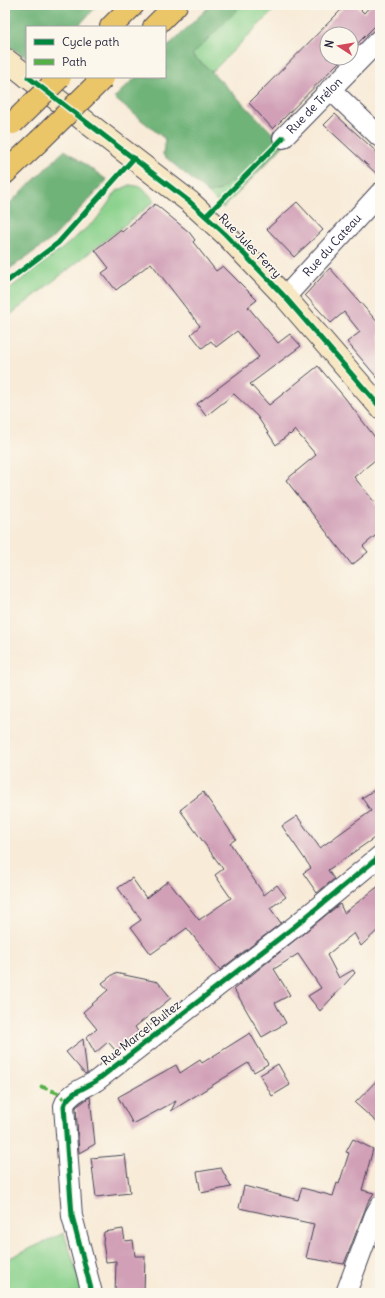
<svg xmlns="http://www.w3.org/2000/svg" width="385" height="1298" viewBox="0 0 385 1298" font-family="Delius,sans-serif">
<style>
.green{fill:#8ad18c;stroke:#567a64}
.forest{fill:#6fb378;stroke:#486a5a}
.building{fill:#d1a0b7}
.lines{fill:none;stroke-linecap:round;stroke-linejoin:round}
.street-casing{stroke:#424053;stroke-width:22}
.secondary-casing{stroke:#424053;stroke-width:24}
.highway-casing{stroke:#424053;stroke-width:24}
.street{stroke:#fff;stroke-width:20}
.secondary{stroke:#f7e8c3;stroke-width:22}
.highway{stroke:#ebc669;stroke-width:22}
.highway-bridge-casing{stroke:#424053;stroke-width:24;stroke-linecap:butt}
.highway-bridge{stroke:#ebc669;stroke-width:22}
.quiet{stroke:#55b146;stroke-width:4;stroke-dasharray:8 4;stroke-linecap:butt}
.cycleway-casing{stroke:#fbf7ec;stroke-width:8}
.cycleway{stroke:#00873e;stroke-width:5}
.labels{text-anchor:middle;stroke-width:3.5;stroke-linejoin:round;paint-order:stroke}
.street-label{font-size:12px;fill:#22223b;stroke:#fbf7ec}
</style>
<rect width="100%" height="100%" fill="#fbf7ec"/>
<filter id="ink" filterUnits="userSpaceOnUse"><feTurbulence type="fractalNoise" baseFrequency=".025" numOctaves="2"/><feDisplacementMap in="SourceGraphic" scale="8" xChannelSelector="R" yChannelSelector="G"/><feConvolveMatrix kernelMatrix="1 2 1 2 8 2 1 2 1" color-interpolation-filters="sRGB"/></filter>
<filter id="wash" filterUnits="userSpaceOnUse"><feTurbulence type="fractalNoise" baseFrequency=".012" numOctaves="4" result="noise"/><feDisplacementMap in="SourceGraphic" scale="16" xChannelSelector="R" yChannelSelector="G"/><feGaussianBlur stdDeviation="0.9" result="paint"/><feColorMatrix in="noise" values="0 0 0 0 0 0 0 0 0 0 0 0 0 0 0 0 0 1.4 0 .05"/><feComposite in="paint" operator="in"/></filter>
<g filter="url(#wash)">
<rect width="100%" height="100%" fill="#f8ebd8"/>
<g class="green">
<path d="M242,5H279L212,72L192,55Z"/>
<path d="M230,181L240,191L223,208L208,193L221,190Z"/>
<path d="M130,185L142,187L155,201L5,319V292L63,248L96,220L117,191Z"/>
<path d="M64,1233L84,1293H5V1260Z"/>
</g>
<g class="forest">
<path d="M5,5H98L77,27H27V58L5,43Z"/>
<path d="M211,5H242L192,55L212,72L284,145L240,191L230,181L221,190L208,193L163,155L165,139L114,98L136,77H165V49Z"/>
<path d="M65,150L107,180L52,239L5,272V208Z"/>
</g>
<g id="blocks">
<g class="building">
<path d="M346,5H356L364,13L371,5H380V21L351,50V34H327V58H343L273,129L249,103Z"/>
<path d="M335,114L380,155V177L324,125Z"/>
<path d="M297,202L323,230L294,257L267,229Z"/>
<path d="M155,204L189,232L195,240L193,242L216,271L223,266L257,300L248,307L278,343L290,334L301,346L250,384L269,405L318,366L345,398L380,444V456L354,477L380,509V532L363,546L368,552L352,565L286,480L316,455L295,430L290,435L289,434L276,445L257,416L234,394L206,416L197,404L259,357L237,331L216,347L211,341L202,348L191,334L200,326L151,263L116,290L102,273L109,268L95,250L120,230L122,232Z"/>
<path d="M330,268L380,325V381L347,342L360,332L344,312L331,323L305,295Z"/>
<path d="M380,786V834L328,870L334,879L317,893L303,873L311,868L282,826L297,816L320,848L371,811L362,798Z"/>
<path d="M203,792L236,839L230,843L264,895L277,885L286,897L270,908L281,923L220,970L187,928L151,954L131,927L141,920L118,888L132,878L146,898L168,881L199,920L231,898L215,875L223,869L180,810Z"/>
<path d="M380,885V928L361,946L354,933L327,955L339,978L353,970L355,973L320,1011L308,996L321,988L298,954L274,969L290,995L275,1003L286,1023L262,1037L234,989L340,904L344,913Z"/>
<path d="M115,973L158,982L171,998L135,1027L139,1033L116,1051L108,1042L95,1053L86,1037L97,1029L83,1012L108,990L102,983Z"/>
<path d="M250,1033L268,1064L254,1072L248,1063L171,1111L176,1101L133,1124L118,1097L176,1065L180,1073L200,1060L202,1063Z"/>
<path d="M83,1039L87,1073L85,1074L66,1052Z"/>
<path d="M278,1064L290,1085L272,1096L260,1075Z"/>
<path d="M380,1077V1125L355,1103Z"/>
<path d="M90,1097L95,1144L79,1153L76,1107Z"/>
<path d="M353,1139L373,1149L362,1190L374,1193L368,1202L344,1264L306,1258L314,1224L239,1208L244,1186L298,1200L302,1188L333,1196L337,1183L339,1184L349,1153L346,1152Z"/>
<path d="M125,1155L130,1193L96,1197L91,1158Z"/>
<path d="M221,1168L231,1187L201,1193L197,1172Z"/>
<path d="M123,1229L125,1241L133,1240L135,1256H145L144,1293H115L116,1261L106,1262L103,1243L104,1232Z"/>
</g>
</g>
</g>
<g filter="url(#ink)">
<use href="#blocks" fill-opacity="0" stroke="#424053" stroke-width="1"/>
<g class="lines">
<g class="street-casing">
<g id="street">
<path d="M330,89L380,137"/>
<path id="s1" d="M283,138L380,39"/>
<path id="s2" d="M285,297L380,193"/>
<path d="M92,1293L72,1216L64,1106C68,1093 85,1088 96,1081L294,927L380,856"/>
<path d="M346,1293L375,1215L380,1206"/>
</g>
</g>
<g class="secondary-casing">
<g id="secondary">
<path d="M5,59L27,76"/>
<path d="M28,77L190,202L225,234L285,297L380,407"/>
</g>
</g>
<g class="highway-casing">
<g id="highway">
<path d="M111,27L133,5"/>
<path d="M154,27L176,5"/>
<path d="M5,173L39,141"/>
</g>
</g>
<use href="#street" class="street"/>
<use href="#secondary" class="secondary"/>
<use href="#highway" class="highway"/>
<g class="highway-bridge-casing">
<g id="highway-bridge">
<path d="M13,123L60,77"/>
<path d="M39,141L103,78"/>
</g>
</g>
<use href="#highway-bridge" class="highway-bridge"/>
<path class="quiet" d="M40,1086L58,1093L66,1101"/>
<g class="cycleway-casing">
<g id="cycleway">
<path d="M28,77L190,202L225,234L285,297L380,407"/>
<path d="M206,216L283,138"/>
<path d="M5,283L58,243L134,158"/>
<path d="M92,1293L72,1216L64,1106C68,1093 85,1088 96,1081L294,927L380,856"/>
</g>
</g>
<use href="#cycleway" class="cycleway"/>
</g>
</g>
<g class="labels">
<g class="street-label">
<text dy="4" stroke="none"><textPath href="#s1" startOffset="45">Rue de Trélon</textPath></text>
<text dy="4" stroke="none"><textPath href="#s2" startOffset="70">Rue du Cateau</textPath></text>
<text transform="translate(250 246) rotate(46)" y="4">Rue Jules Ferry</text>
<text transform="translate(141 1033) rotate(-38)" y="4">Rue Marcel Bultez</text>
</g>
</g>
<rect width="385" height="1298" fill="none" stroke="#fbf7ec" stroke-width="20"/>
<rect x="26" y="26" width="140" height="52" fill="#fbf7ec" stroke="#a4a2a5"/>
<rect x="34" y="39" width="20" height="6" fill="#00873e" stroke="#a4a2a5"/>
<text x="62" y="46" font-size="12" fill="#22223b">Cycle path</text>
<rect x="34" y="59" width="20" height="6" fill="#55b146" stroke="#a4a2a5"/>
<text x="62" y="66" font-size="12" fill="#22223b">Path</text>
<g transform="translate(339 46) rotate(282)"><circle r="19" fill="#fbf7ec" stroke="#a4a2a5"/>
<path d="M0-3L7 15L0 10L-7 15Z" fill="#d1495b"/>
<text y="-6" font-size="11" font-weight="bold" text-anchor="middle" fill="#22223b">N</text>
</g>
</svg>
